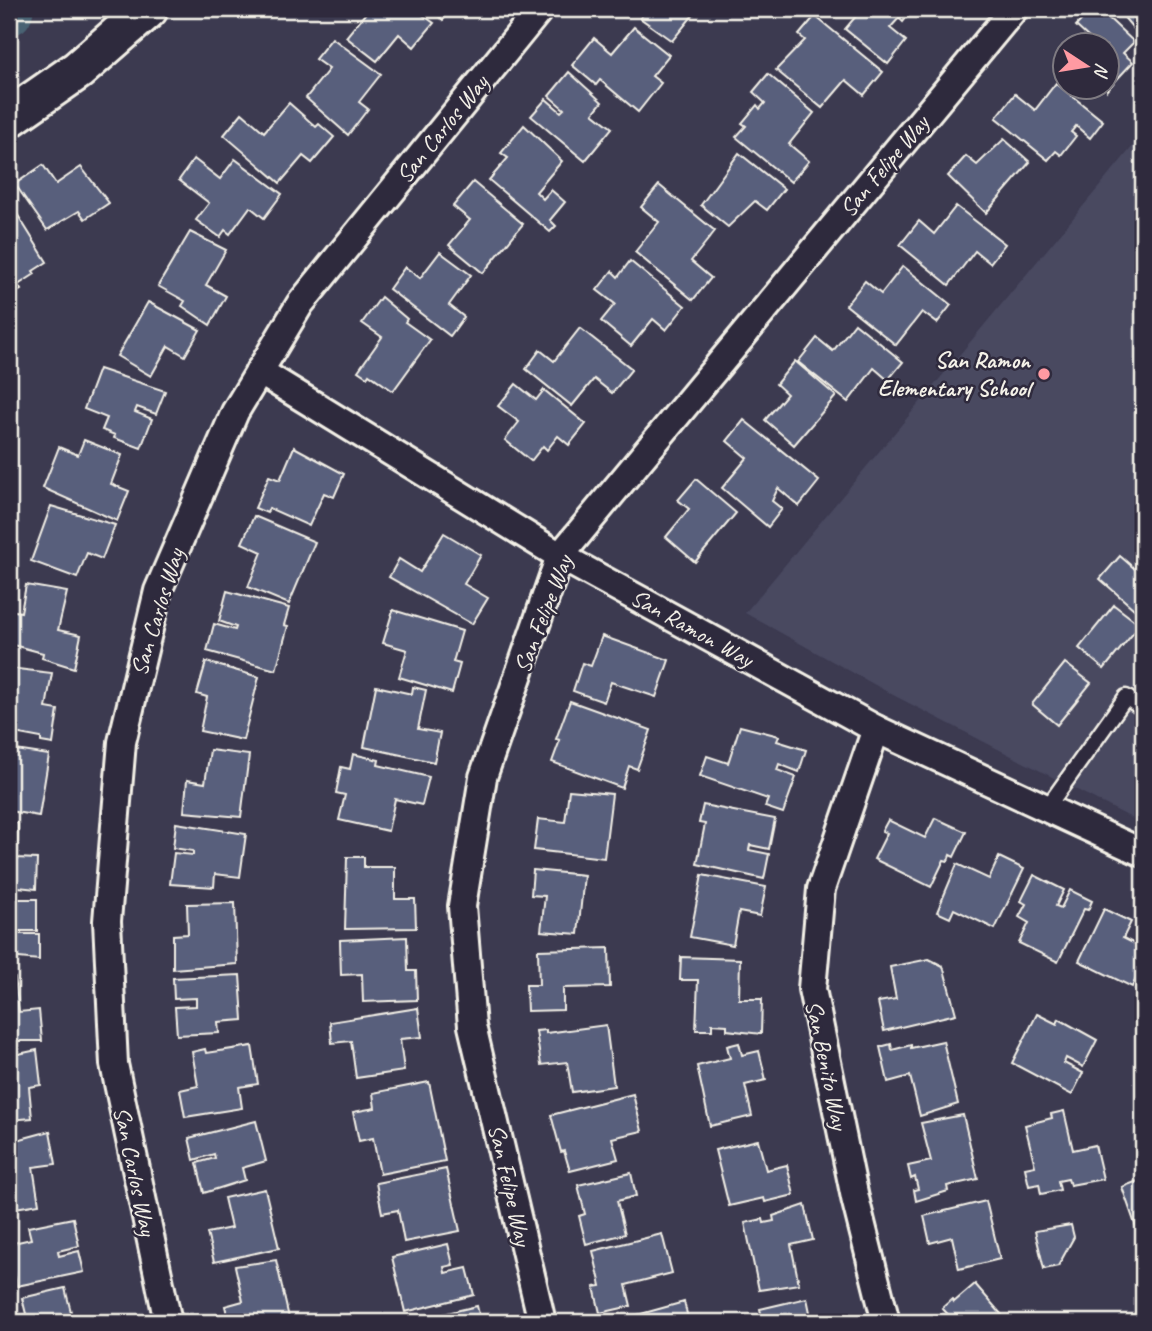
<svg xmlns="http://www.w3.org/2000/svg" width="1152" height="1331" viewBox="0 0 1152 1331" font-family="Caveat,sans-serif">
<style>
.built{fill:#484860}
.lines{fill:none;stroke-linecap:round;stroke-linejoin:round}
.river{stroke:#4a6273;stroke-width:47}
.building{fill:#595e7b;stroke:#f4f1e8;stroke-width:2}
.lane-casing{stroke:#f4f1e8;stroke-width:19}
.street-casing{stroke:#f4f1e8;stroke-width:32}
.secondary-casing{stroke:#f4f1e8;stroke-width:44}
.lane{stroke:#2f2a3d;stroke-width:14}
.street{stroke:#2f2a3d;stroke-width:26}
.secondary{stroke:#2f2a3d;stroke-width:38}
.poi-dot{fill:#ff9aa2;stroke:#2f2a3d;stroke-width:2.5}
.labels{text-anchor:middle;stroke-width:5;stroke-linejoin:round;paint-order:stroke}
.street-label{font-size:24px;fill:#f4f1e8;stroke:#2f2a3d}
.poi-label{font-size:24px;font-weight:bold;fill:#f4f1e8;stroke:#2f2a3d;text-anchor:end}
</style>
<rect width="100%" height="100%" fill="#3c3a50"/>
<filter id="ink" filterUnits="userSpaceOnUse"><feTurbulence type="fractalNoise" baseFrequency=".0143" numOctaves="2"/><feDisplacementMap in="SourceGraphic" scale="14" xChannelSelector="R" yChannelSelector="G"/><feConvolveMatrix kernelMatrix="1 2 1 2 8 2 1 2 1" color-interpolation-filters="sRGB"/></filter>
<g filter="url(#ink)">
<path class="built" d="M1143,134V824L895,696L745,613Z"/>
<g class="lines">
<path class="river" d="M9,12L10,9"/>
</g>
<g class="building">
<path d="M369,9H414L434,23L414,47L399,34L377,61L346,37Z"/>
<path d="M430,9H452L443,20Z"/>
<path d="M648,9H698L672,41L640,18Z"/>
<path d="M862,9H913L903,22L899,18L890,28L906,41L888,64L845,29Z"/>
<path d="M1092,9H1099L1134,42L1123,53L1133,62L1107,90L1106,46H1082L1089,38L1076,26Z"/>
<path d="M1128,9H1143V40L1122,15Z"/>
<path d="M815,16L883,72L864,95L846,80L822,108L776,70L805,40L799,35Z"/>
<path d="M634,27L669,55L652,76L661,83L638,112L600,80L596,85L572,65L594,38L612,53Z"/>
<path d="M332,38L381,74L359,102L368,109L348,135L306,98L329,69L315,59Z"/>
<path d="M569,72L602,102L593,113L612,128L585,161L531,116L546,99L561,112L564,109L549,96Z"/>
<path d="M768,74L814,113L789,144L809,161L791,182L736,137L746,126L742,123L757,105L760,109L765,103L753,92Z"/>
<path d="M1056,83L1103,121L1090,138L1076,126L1071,132L1076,136L1061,155L1056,151L1048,160L996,118L1015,94L1035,110Z"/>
<path d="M289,103L316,127L319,124L334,137L312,163L303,156L280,183L224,135L242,113L264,132Z"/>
<path d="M524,125L562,161L536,192L543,199L551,190L565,202L550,220L556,226L550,232L489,180L508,158L501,153Z"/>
<path d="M1004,139L1030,162L986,213L948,176L966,156L977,165Z"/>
<path d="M739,153L784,189L767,210L755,201L728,227L701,205Z"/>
<path d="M194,159L220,179L235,159L282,194L264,218L250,207L230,234L225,230L220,237L196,220L209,203L179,180Z"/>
<path d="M43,165L56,184L81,167L109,203L85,219L79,211L47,230L15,184Z"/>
<path d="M473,182L523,224L483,273L449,245L470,220L453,206Z"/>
<path d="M659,185L715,231L691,261L711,278L693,300L635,252L659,222L641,207Z"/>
<path d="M956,206L1005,244L990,263L975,251L949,285L900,245L919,221L934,234Z"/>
<path d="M14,209L47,262L33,271L35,274L18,285L21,290L9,297V212Z"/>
<path d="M190,232L226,250L206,285L226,296L210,325L182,306L185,301L158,286Z"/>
<path d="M440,252L471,275L449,305L464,317L450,336L389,289L405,267L420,278Z"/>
<path d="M630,261L685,306L666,330L653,319L631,346L601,321L615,304L597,290L612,271L618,277Z"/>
<path d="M903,266L951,305L937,323L922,312L896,345L846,305L865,281L881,294Z"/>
<path d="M381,297L407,319L405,322L430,340L393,391L369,374L367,377L358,371L382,337L362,323Z"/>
<path d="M148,302L200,330L185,356L168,346L151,376L117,356Z"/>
<path d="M855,323L903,362L888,380L874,368L848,402L798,362L817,338L833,351Z"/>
<path d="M580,328L632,369L612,393L594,379L572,406L526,369L540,350L554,361Z"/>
<path d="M795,361L836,396L794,445L765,420L787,394L776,384Z"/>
<path d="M99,369L165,391L156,414L137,407L135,412L152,419L141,448L114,438L115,435L102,430L107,418L84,409Z"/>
<path d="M516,384L536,400L544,390L586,424L569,445L558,436L547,450L543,446L531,461L505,440L519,422L498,406Z"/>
<path d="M744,420L819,481L799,506L778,488L772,501L782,509L768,527L722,488L747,458L727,441Z"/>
<path d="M84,440L122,455L111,484L129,491L117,521L43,488L59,447L78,455Z"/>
<path d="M294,447L344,474L334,497L324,493L309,526L269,508L267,513L255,508L269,476L280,480Z"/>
<path d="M696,479L736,513L695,562L666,537L689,509L678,500Z"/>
<path d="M51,506L115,525L102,559L87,553L77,578L31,561Z"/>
<path d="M254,516L315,542L289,604L248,587L262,552L242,543Z"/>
<path d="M444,533L481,555L464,584L488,598L472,624L389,577L399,559L420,572Z"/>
<path d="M1120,556L1143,576L1142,616L1100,579Z"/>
<path d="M26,585L67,592L58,630L81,635L74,668L42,658L43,653L9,644V610L21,612Z"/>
<path d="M227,591L289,608L284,625L288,626L276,670L207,651L214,624L235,630L236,627L219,621Z"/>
<path d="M1114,605L1140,625L1104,669L1079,648Z"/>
<path d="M393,610L462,631L453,662L460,664L452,693L399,677L407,650L383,643Z"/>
<path d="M602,636L669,660L656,697L611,682L604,702L573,691L582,663L591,666Z"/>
<path d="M206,662L259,677L243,740L200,731L207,697L197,694Z"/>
<path d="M1065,663L1091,683L1057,725L1032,704Z"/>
<path d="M9,668L52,673L46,708L58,710L53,744L41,742V738L9,732Z"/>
<path d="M376,686L412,694L413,687L426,690L418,729L440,733L434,762L364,747Z"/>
<path d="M570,701L651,730L637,769L629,766L622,788L552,762L560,740L556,739Z"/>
<path d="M740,726L779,736L777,741L806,750L799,772L779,764L777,770L796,777L783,813L765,807L768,799L700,776L707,756L728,763Z"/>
<path d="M9,749L49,755L39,816L9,811Z"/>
<path d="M210,750L249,755L241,817L184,812L187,780L205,783Z"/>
<path d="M353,754L379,760L378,765L429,777L422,805L395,799L388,831L339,820L345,795L336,793L341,767L350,769Z"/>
<path d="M569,790L612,794L604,858L534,850L538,819L565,822Z"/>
<path d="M703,805L775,819L769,849L750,845L749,850L769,854L764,879L697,864L705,824L699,823Z"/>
<path d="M935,818L966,832L954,857L950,855L948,861L944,860L931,887L874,859L887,833L882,831L888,820L925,838Z"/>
<path d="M9,823H18L17,858L37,859L36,889L9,886Z"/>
<path d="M176,823L246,834L240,877L215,874L214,887L170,884L174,853L193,855V851L173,848Z"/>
<path d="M347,857H364V867H395V899H415L416,928L345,929Z"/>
<path d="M999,857L1024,869L995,929L954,909L950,918L937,912L957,864L989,879Z"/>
<path d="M533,870L584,875L578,934L541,931L545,896L531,895Z"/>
<path d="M702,875L766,887L760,916L739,912L733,945L690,937Z"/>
<path d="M1034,875L1064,890L1056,906L1061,908L1070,890L1092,901L1088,910L1084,909L1058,962L1019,943L1029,923L1019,917L1026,904L1021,901Z"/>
<path d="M9,899H37V931H17V934H39V960L9,957Z"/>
<path d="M235,903L237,964L173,969V935L188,934L187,904Z"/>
<path d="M1104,909L1131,922L1123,938L1143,948V964L1132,987L1079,961Z"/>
<path d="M407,937L408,971H416L417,1000L363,1002L362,974L341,975L340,940Z"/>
<path d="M609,948L610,987L563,988V1010L527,1011L526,985H539L538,950Z"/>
<path d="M681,957L740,959L739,999H762L761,1034L727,1030V1025L712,1024V1030H696L698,980H680Z"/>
<path d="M929,959L943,966L956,1014L884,1031L878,1002L896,999L890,967Z"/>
<path d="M240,975L243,1020L218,1022L219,1033L177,1035L175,1007L196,1006V998L174,999L173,978Z"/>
<path d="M15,978L19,1012L39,1010L42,1041H9V979Z"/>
<path d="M418,1008L422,1037L400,1039L404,1071L356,1078L351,1041L332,1043L330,1022Z"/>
<path d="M1037,1014L1057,1024L1059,1019L1097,1040L1083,1067L1066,1058L1064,1063L1083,1073L1072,1095L1012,1063Z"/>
<path d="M606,1025L614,1086L572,1092L567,1062L541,1065L536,1031L546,1030V1033Z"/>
<path d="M943,1041L958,1104L920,1116L910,1076L888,1082L880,1047L891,1044L892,1050L911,1045V1048Z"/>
<path d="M739,1043L742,1055L759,1051L766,1080L745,1085L752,1116L710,1126L697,1066L730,1058L727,1046Z"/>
<path d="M252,1046L258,1084L239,1087L242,1108L185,1117L180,1090L198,1086L192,1052L205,1049L206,1053Z"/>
<path d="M37,1050L41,1085L29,1087L32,1118L9,1120V1056Z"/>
<path d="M429,1082L445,1161L380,1174L373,1138L359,1141L353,1112L375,1108L373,1093Z"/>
<path d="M633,1094L642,1131L612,1138L618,1159L570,1171L564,1151L561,1152L551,1115Z"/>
<path d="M1064,1111L1073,1150L1095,1145L1103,1179L1070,1185L1068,1179L1058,1181L1060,1190L1041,1194L1039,1184L1029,1186L1025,1168L1035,1166L1025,1125L1052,1118L1051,1114Z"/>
<path d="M963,1115L978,1179L947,1186L948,1191L916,1201L914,1190L918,1189L915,1177L911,1179L908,1166L931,1161L921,1123Z"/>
<path d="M256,1121L266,1161L242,1168L245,1180L204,1193L197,1163L215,1158L214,1154L194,1160L189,1138Z"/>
<path d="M50,1131L56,1164L33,1167L39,1204L9,1209V1146L18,1144L17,1140Z"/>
<path d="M758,1140L766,1170L787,1165L794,1195L765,1202L764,1198L729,1206L715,1150Z"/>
<path d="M446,1169L460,1231L404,1242L398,1210L382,1213L376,1183Z"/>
<path d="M631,1173L636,1196L617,1201L625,1234L586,1244L579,1216L585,1214L578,1185Z"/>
<path d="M1143,1179V1247L1122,1187Z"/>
<path d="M265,1189L279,1248L214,1262L207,1233L231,1228L224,1198Z"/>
<path d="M986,1201L1000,1259L959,1269L952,1237L930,1243L924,1216Z"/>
<path d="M805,1205L813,1240L791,1245L799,1284L759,1290L745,1223L763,1219L764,1223L774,1221L773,1216Z"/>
<path d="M73,1218L79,1246L58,1251L59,1256L79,1251L84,1272L17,1286L9,1244L31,1239L28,1227Z"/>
<path d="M1071,1225L1074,1237L1058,1266L1044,1269L1035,1231Z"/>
<path d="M662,1234L672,1273L626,1285L631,1306L600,1313L594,1287L601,1286L593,1251Z"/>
<path d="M448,1244L453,1265L444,1267L445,1273L467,1268L474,1295L405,1312L392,1257Z"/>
<path d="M276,1260L289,1318L273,1322H229L225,1306L243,1301L235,1266Z"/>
<path d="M975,1284L1008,1322H955L942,1308L952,1299L954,1302Z"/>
<path d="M65,1288L73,1320L94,1315L96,1322H28L22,1298Z"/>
<path d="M807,1298L812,1322H763L760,1309Z"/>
<path d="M684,1302L689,1322H612Z"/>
<path d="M477,1306L481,1322H409Z"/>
</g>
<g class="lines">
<g class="lane-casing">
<path id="lane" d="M1046,809L1126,697L1143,709"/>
</g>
<g class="street-casing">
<g id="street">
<path d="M259,371L560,556L876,729L1143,853"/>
<path d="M876,729L821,889L812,989L855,1198L886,1322"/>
<path d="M168,1322L114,1064L107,921L122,742L158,591L235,412L300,304L540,9"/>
<path d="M542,1322L472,1026L462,906L483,777L560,556L1014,9"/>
</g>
</g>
<g class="secondary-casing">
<path id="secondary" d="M9,118L78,70L148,9"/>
</g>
<use href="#lane" class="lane"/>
<use href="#street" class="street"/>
<use href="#secondary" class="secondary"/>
</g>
</g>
<circle class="poi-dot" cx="1044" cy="374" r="7"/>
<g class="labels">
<g class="street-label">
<text transform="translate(442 129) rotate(-51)" y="8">San Carlos Way</text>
<text transform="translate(884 166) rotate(-50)" y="8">San Felipe Way</text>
<text transform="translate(157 612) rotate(-73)" y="8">San Carlos Way</text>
<text transform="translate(543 614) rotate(-69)" y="8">San Felipe Way</text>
<text transform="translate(692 628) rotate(29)" y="8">San Ramon Way</text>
<text transform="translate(827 1065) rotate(78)" y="8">San Benito Way</text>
<text transform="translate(135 1171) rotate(78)" y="8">San Carlos Way</text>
<text transform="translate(510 1185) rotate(77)" y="8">San Felipe Way</text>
</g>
<g class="poi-label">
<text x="1030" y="368">San Ramon<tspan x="1030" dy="28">Elementary School</tspan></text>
</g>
</g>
<rect width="1152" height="1331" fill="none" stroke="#2f2a3d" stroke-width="35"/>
<rect x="18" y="18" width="1117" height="1296" fill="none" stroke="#f4f1e8" stroke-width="2.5" filter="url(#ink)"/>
<g transform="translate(1086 66) rotate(102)"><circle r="33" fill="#2f2a3d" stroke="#7e7a81" stroke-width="2"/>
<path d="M0-5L12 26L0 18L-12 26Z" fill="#ff9aa2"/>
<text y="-10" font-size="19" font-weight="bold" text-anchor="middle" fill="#f4f1e8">N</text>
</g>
</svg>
